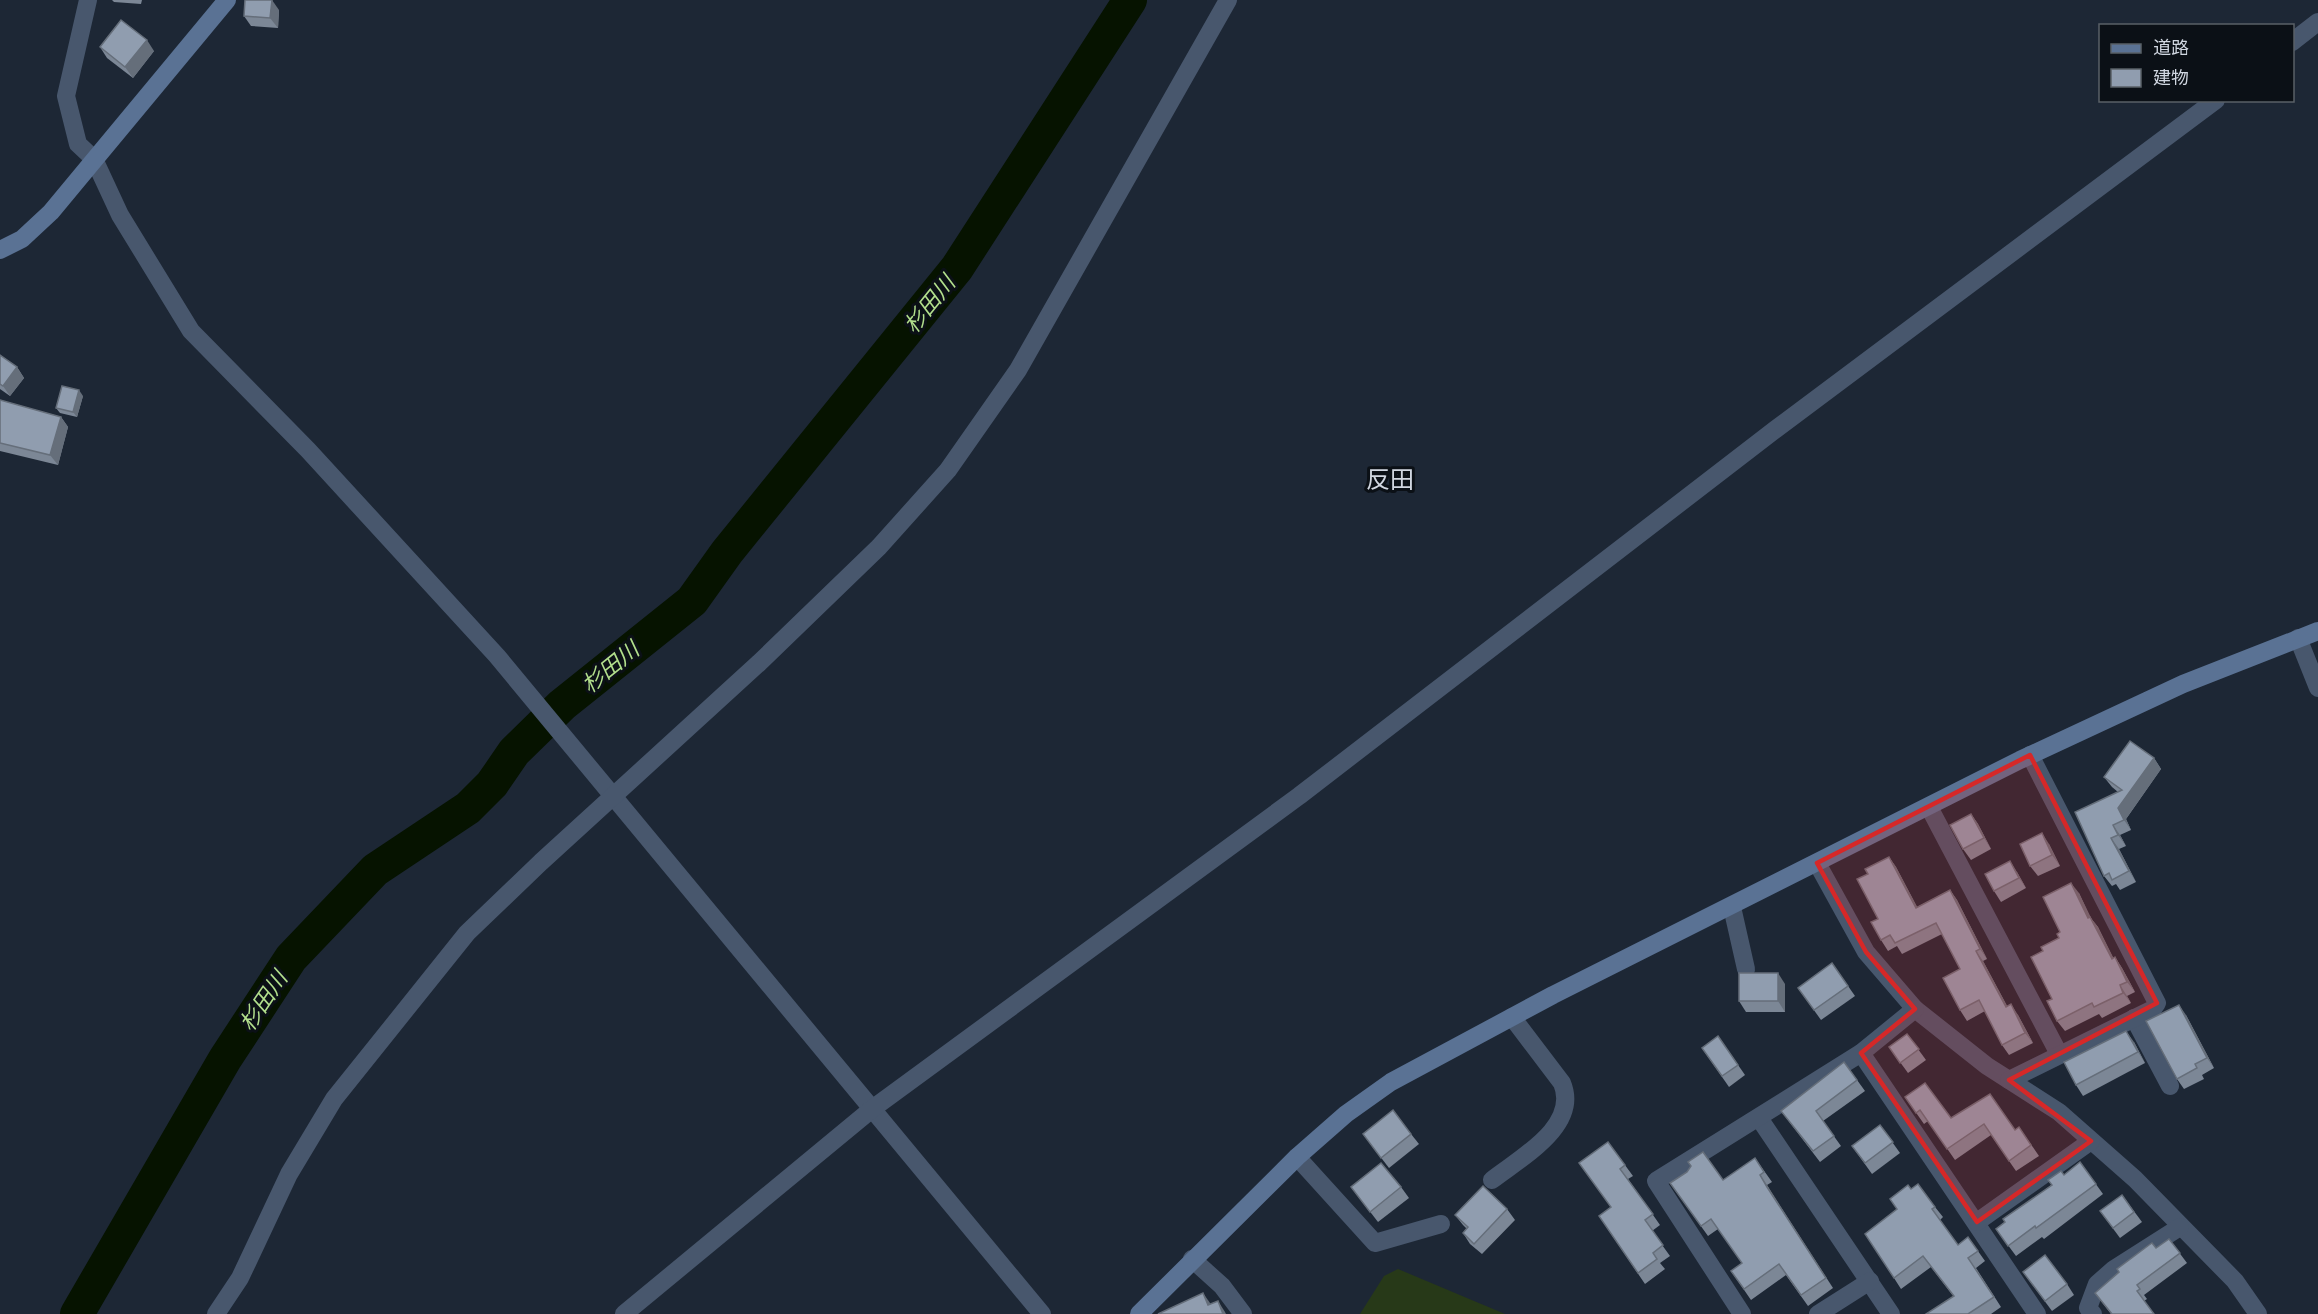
<svg xmlns="http://www.w3.org/2000/svg" width="2318" height="1314" viewBox="0 0 2318 1314" font-family="'PT Sans Narrow','Noto Sans JP',sans-serif">
<style>
.green{fill:#273918}
.lines{fill:none;stroke-linecap:round;stroke-linejoin:round}
.river{stroke:#061300;stroke-width:34}
.street{stroke:#48576d;stroke-width:18}
.secondary{stroke:#5a7294;stroke-width:18}
.wall{fill:#7c8796}
.shaded-wall{fill:#656e7a}
.building{fill:#909daf;stroke:#656e7a;stroke-width:1.5}
.marked{fill:#d62828;fill-opacity:0.2;stroke:#d62828;stroke-width:4.5;stroke-linejoin:round}
.labels{text-anchor:middle;stroke-width:6;stroke-linejoin:round;paint-order:stroke}
.water-label{font-size:22px;font-style:italic;fill:#b2df8c;stroke:#0b1016}
.quarter-label{font-size:24px;fill:#d1d7e1;stroke:#0b1016}
</style>
<rect width="100%" height="100%" fill="#1d2735"/>
<path class="green" d="M1398,1269L1505,1314H1360L1384,1276Z"/>
<g class="lines">
<path class="river" d="M77,1314L225,1059L291,958L375,870L468,808L492,784L514,752L562,705L692,601L727,552L957,268L1130,0"/>
<g class="street">
<path d="M88,0L66,96L78,144L94,159L120,215L191,331L308,450L497,656L1042,1314"/>
<path d="M2292,42L2318,22"/>
<path d="M2298,638L2318,688"/>
<path d="M1929,807L2059,1054"/>
<path d="M1817,863L1866,952L1915,1009L1987,1066L2059,1112L2135,1179L2235,1281L2258,1314"/>
<path d="M1732,907L1746,969"/>
<path d="M2134,1018L2170,1086"/>
<path d="M1861,1053L2037,1314"/>
<path d="M2009,1080L2153,1009L2157,1003L2030,755"/>
<path d="M1759,1118L1891,1314"/>
<path d="M1297,1157L1375,1243L1441,1224"/>
<path d="M1492,1180C1520,1158 1580,1126 1562,1083L1512,1017"/>
<path d="M1977,1222L2091,1141"/>
<path d="M1192,1259L1222,1286L1243,1314"/>
<path d="M216,1314L240,1278L289,1174L334,1099L467,933L541,862L759,663L879,547L948,470L1018,370L1228,0"/>
<path d="M624,1314L872,1109L1299,796L1776,429L2216,100"/>
<path d="M1742,1314L1656,1181L1861,1053L1915,1009"/>
<path d="M1818,1314L1870,1281"/>
<path d="M2093,1314L2088,1308L2097,1284L2114,1269L2180,1227"/>
</g>
<g class="secondary">
<path d="M0,250L22,239L51,212L227,0"/>
<path d="M1139,1314L1297,1157L1346,1114L1391,1082L1553,995L2020,760L2183,684L2318,631"/>
</g>
</g>
<g class="wall">
<path d="M112,0H142L141,4L114,2Z"/>
<path d="M279,10L278,28L251,26L244,16Z"/>
<path d="M100,47L154,51L133,78L107,58Z"/>
<path d="M0,355L17,367L24,378L10,396L0,389Z"/>
<path d="M83,396L77,417L60,413L56,408Z"/>
<path d="M0,400L61,417L68,427L58,465L0,451Z"/>
<path d="M2154,758L2161,769L2126,819L2131,830L2120,835L2126,846L2119,849L2136,882L2120,890L2116,884L2112,886L2104,876L2118,792L2112,787L2104,777Z"/>
<path d="M1971,814L1978,824L1991,849L1971,860L1963,849Z"/>
<path d="M2049,844L2060,866L2038,876L2030,866Z"/>
<path d="M1889,857L1896,867L1917,907L1950,890L1957,900L1987,959L1983,961L2007,1006L2018,1015L2033,1043L2009,1055L2002,1045L1985,1011L1967,1021L1960,1010V969L1942,934L1902,954L1897,946L1888,951L1881,940L1878,919L1868,874Z"/>
<path d="M2017,872L2026,888L2001,902L1994,891Z"/>
<path d="M2079,893L2090,917L2098,927L2113,958L2115,957L2122,968L2135,992L2127,996L2131,1003L2102,1018L2099,1014L2065,1031L2057,1021L2052,999L2043,951L2059,938L2060,932Z"/>
<path d="M1832,963L1855,996L1821,1020L1798,988Z"/>
<path d="M1785,984V1012H1746L1739,1001Z"/>
<path d="M2186,1015L2214,1068L2202,1075L2204,1079L2184,1089L2177,1079Z"/>
<path d="M1907,1034L1926,1060L1908,1073L1889,1047Z"/>
<path d="M1718,1036L1745,1075L1729,1087L1702,1048Z"/>
<path d="M2134,1042L2145,1063L2083,1096L2076,1085Z"/>
<path d="M1844,1062L1865,1091L1823,1121L1841,1146L1820,1162L1781,1111Z"/>
<path d="M1905,1097L1951,1118L2015,1130L2019,1127L2039,1156L2016,1171L1991,1135L1955,1160L1928,1121L1924,1124Z"/>
<path d="M1880,1125L1900,1153L1872,1174L1852,1146Z"/>
<path d="M1363,1134H1411L1419,1144L1389,1168Z"/>
<path d="M1608,1142L1633,1176L1628,1179L1660,1225L1652,1231L1670,1256L1660,1263L1665,1269L1645,1284L1599,1216L1611,1207Z"/>
<path d="M1755,1158L1772,1182L1767,1185L1774,1197L1833,1288L1808,1306L1786,1275L1751,1300L1731,1271L1742,1263L1718,1229L1708,1236L1670,1183L1723,1180Z"/>
<path d="M2080,1162L2103,1194L2044,1239L2042,1237L2016,1256L1996,1229Z"/>
<path d="M1351,1187H1401L1409,1198L1378,1222Z"/>
<path d="M1911,1189L1935,1207L1943,1217L1940,1220L1958,1245L1968,1237L1985,1261L1976,1268L2001,1307L1991,1314H1926L1954,1297L1931,1267L1901,1289L1894,1278L1897,1210Z"/>
<path d="M2122,1195L2142,1222L2120,1238L2100,1211Z"/>
<path d="M1507,1209L1515,1220L1482,1254L1470,1244L1463,1233L1467,1229L1463,1225L1455,1215Z"/>
<path d="M2169,1239L2187,1263L2144,1295L2147,1299L2144,1301L2154,1314H2111L2095,1293Z"/>
<path d="M2023,1272L2067,1284L2074,1295L2052,1311Z"/>
</g>
<g class="shaded-wall">
<path d="M272,0L279,10L278,28L270,18Z"/>
<path d="M147,40L154,51L133,78L125,67Z"/>
<path d="M17,367L24,378L10,396L3,386Z"/>
<path d="M79,390L83,396L77,417L73,412Z"/>
<path d="M61,417L68,427L58,465L50,455Z"/>
<path d="M2154,758L2161,769L2126,819L2131,830L2124,820L2118,808Z"/>
<path d="M1971,814L1978,824L1991,849L1984,838Z"/>
<path d="M2113,825L2120,835L2126,846L2118,835Z"/>
<path d="M2042,833L2049,844L2060,866L2052,855Z"/>
<path d="M2111,838L2119,849L2136,882L2129,871Z"/>
<path d="M1889,857L1896,867L1923,918L1916,908Z"/>
<path d="M2010,861L2017,872L2026,888L2019,878Z"/>
<path d="M2071,883L2079,893L2096,928L2088,918Z"/>
<path d="M1950,890L1957,900L1987,959L1980,949Z"/>
<path d="M2090,917L2098,927L2119,969L2112,959Z"/>
<path d="M1976,951L1983,961L2013,1017L2006,1007Z"/>
<path d="M2115,957L2122,968L2135,992L2127,982Z"/>
<path d="M1778,973L1785,984V1012L1778,1001Z"/>
<path d="M2120,985L2127,996L2131,1003L2123,993Z"/>
<path d="M2011,1004L2018,1015L2033,1043L2025,1033Z"/>
<path d="M2179,1005L2186,1015L2214,1068L2207,1058Z"/>
<path d="M2126,1031L2134,1042L2145,1063L2138,1052Z"/>
<path d="M1760,1175L1767,1185L1833,1288L1767,1187Z"/>
<path d="M1203,1293L1210,1303L1215,1314L1208,1305Z"/>
<path d="M1218,1301L1225,1312L1226,1314H1223Z"/>
</g>
<g class="building">
<path d="M245,0H272L270,18L244,16Z"/>
<path d="M121,20L147,40L125,67L100,47Z"/>
<path d="M0,355L17,367L3,386L0,384Z"/>
<path d="M62,386L79,390L73,412L56,408Z"/>
<path d="M0,400L61,417L50,455L0,443Z"/>
<path d="M2130,741L2154,758L2118,808L2124,820L2113,825L2118,835L2111,838L2129,871L2112,880L2109,873L2104,876L2075,812L2122,790L2104,777Z"/>
<path d="M1971,814L1984,838L1963,849L1950,825Z"/>
<path d="M2042,833L2052,855L2030,866L2020,844Z"/>
<path d="M1889,857L1916,908L1950,890L1980,949L1976,951L2006,1007L2011,1004L2025,1033L2002,1045L1979,1000L1960,1010L1943,978L1960,969L1936,923L1895,943L1890,935L1881,940L1871,922L1878,919L1857,879L1868,874L1865,869Z"/>
<path d="M2010,861L2019,878L1994,891L1985,874Z"/>
<path d="M2071,883L2088,918L2090,917L2112,959L2115,957L2127,982L2120,985L2123,993L2094,1007L2092,1003L2057,1021L2047,1001L2052,999L2031,957L2043,951L2041,947L2059,938L2057,934L2060,932L2043,897Z"/>
<path d="M1832,963L1848,986L1814,1010L1798,988Z"/>
<rect x="1739" y="973" width="39" height="28"/>
<path d="M2179,1005L2207,1058L2195,1064L2197,1068L2177,1079L2146,1021Z"/>
<path d="M2126,1031L2138,1052L2076,1085L2064,1062Z"/>
<path d="M1907,1034L1919,1049L1900,1063L1889,1047Z"/>
<path d="M1718,1036L1738,1065L1722,1076L1702,1048Z"/>
<path d="M1844,1062L1857,1080L1816,1111L1834,1136L1813,1151L1781,1111Z"/>
<path d="M1925,1083L1951,1118L1990,1094L2015,1130L2019,1127L2031,1145L2009,1161L1984,1124L1947,1149L1920,1110L1916,1113L1905,1097Z"/>
<path d="M1393,1110L1411,1134L1381,1158L1363,1134Z"/>
<path d="M1880,1125L1893,1142L1865,1163L1852,1146Z"/>
<path d="M1608,1142L1625,1165L1620,1169L1653,1214L1645,1220L1663,1245L1653,1253L1657,1259L1638,1273L1599,1216L1611,1207L1579,1163Z"/>
<path d="M1703,1152L1723,1180L1755,1158L1764,1172L1760,1175L1767,1187L1826,1278L1801,1295L1779,1264L1744,1289L1731,1271L1742,1263L1711,1219L1701,1226L1670,1183L1687,1172L1691,1166L1688,1162Z"/>
<path d="M2080,1162L2096,1184L2036,1228L2035,1226L2008,1246L1996,1229L2005,1222L2003,1219L2052,1185L2048,1180L2061,1171L2064,1175Z"/>
<path d="M1381,1163L1401,1187L1370,1212L1351,1187Z"/>
<path d="M1918,1184L1935,1207L1932,1209L1958,1245L1968,1237L1978,1251L1968,1258L1994,1297L1968,1314H1926L1954,1296L1923,1256L1894,1278L1865,1234L1897,1209L1890,1199L1908,1185L1911,1189Z"/>
<path d="M1483,1186L1507,1209L1474,1244L1463,1233L1468,1227L1455,1215Z"/>
<path d="M2122,1195L2134,1212L2113,1228L2100,1211Z"/>
<path d="M2169,1239L2180,1253L2137,1285L2140,1289L2137,1291L2154,1314H2112L2095,1293L2119,1272L2117,1269L2149,1245L2152,1243L2156,1248Z"/>
<path d="M2045,1255L2067,1284L2045,1301L2023,1272Z"/>
<path d="M1203,1293L1208,1305L1218,1301L1223,1314H1158Z"/>
</g>
<path class="marked" d="M2030,755L2157,1003L2009,1080L2091,1141L1977,1222L1861,1053L1915,1009L1866,952L1817,863Z"/>
<g class="labels">
<g class="water-label">
<text transform="translate(929 304) rotate(-51)" y="8">杉田川</text>
<text transform="translate(610 667) rotate(-39)" y="8">杉田川</text>
<text transform="translate(263 1001) rotate(-56)" y="8">杉田川</text>
</g>
<g class="quarter-label">
<text x="1390" y="488">反田</text>
</g>
</g>
<rect x="2099" y="24" width="195" height="78" fill="#0b1016" stroke="#5a6067" stroke-width="1.5"/>
<rect x="2111" y="44" width="30" height="9" fill="#5a7294" stroke="#5a6067" stroke-width="1.5"/>
<text x="2153" y="54" font-size="18" fill="#d1d7e1">道路</text>
<rect x="2111" y="69" width="30" height="18" fill="#909daf" stroke="#5a6067" stroke-width="1.5"/>
<text x="2153" y="84" font-size="18" fill="#d1d7e1">建物</text>
</svg>
